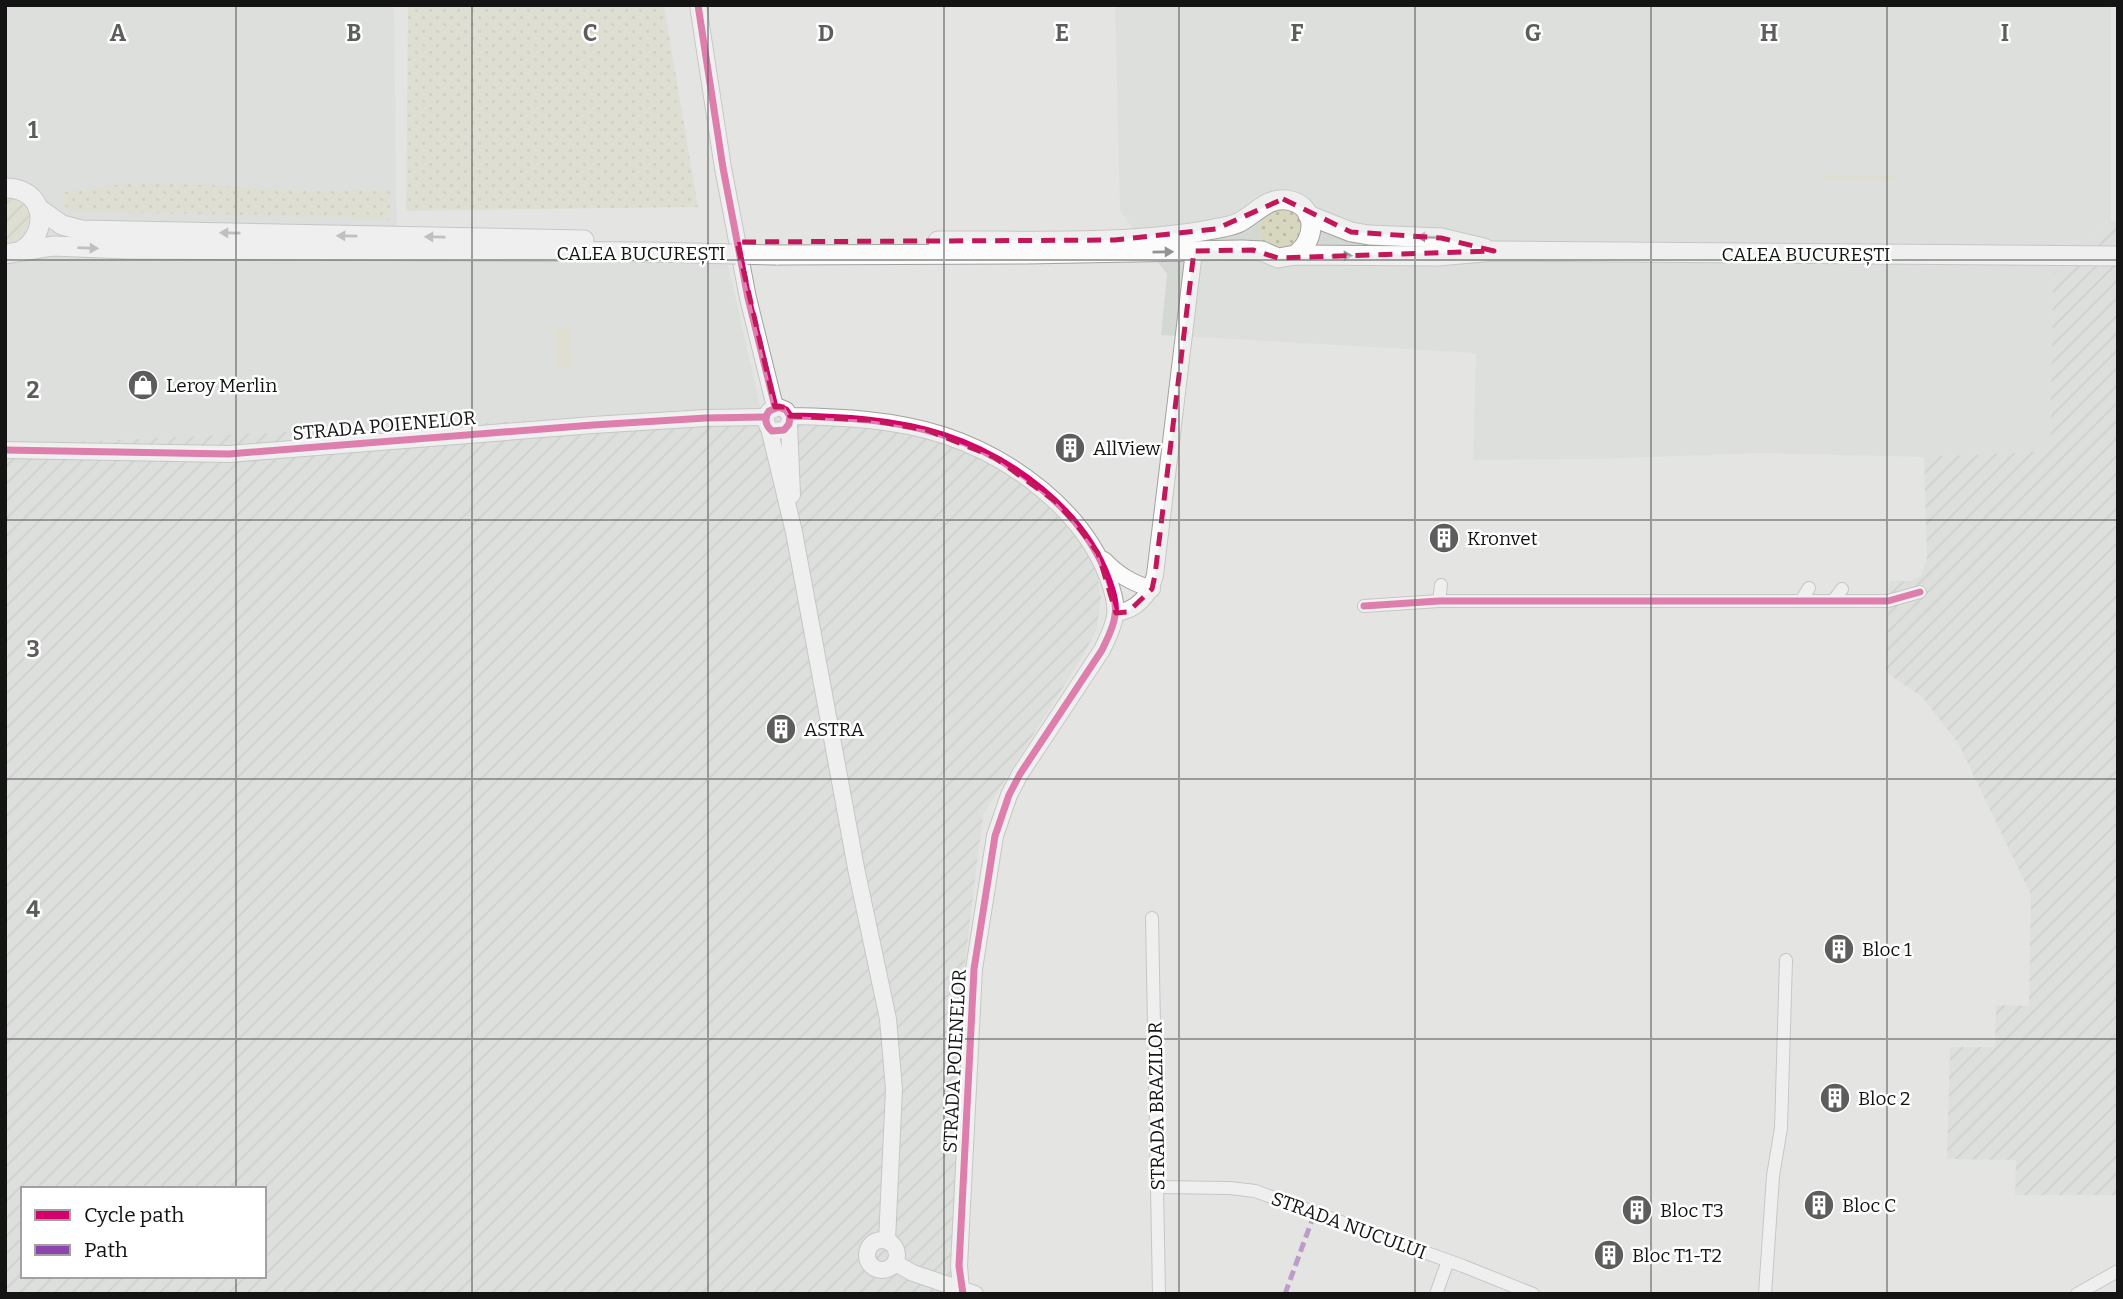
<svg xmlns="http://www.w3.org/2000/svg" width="2123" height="1299" viewBox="0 0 2123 1299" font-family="Bitter,serif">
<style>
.built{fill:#d3d8d2}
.industrial{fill:url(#industrial-furrows);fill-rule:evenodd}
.grass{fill:url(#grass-dots)}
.park{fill:#d7d6bf}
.garden{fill:url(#garden-furrows)}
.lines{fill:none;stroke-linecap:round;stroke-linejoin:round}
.minor-casing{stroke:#a1a2a0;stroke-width:14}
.tertiary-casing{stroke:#a1a2a0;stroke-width:18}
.primary-casing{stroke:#a1a2a0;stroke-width:21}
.minor{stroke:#fbfbfb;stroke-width:12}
.tertiary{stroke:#fbfbfb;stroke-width:16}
.primary{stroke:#fbfbfb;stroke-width:19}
.primary-bridge-casing{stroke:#a1a2a0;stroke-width:21;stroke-linecap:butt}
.primary-bridge{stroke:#fbfbfb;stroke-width:19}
.quiet{stroke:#8e44ad;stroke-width:5;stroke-dasharray:10 5;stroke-linecap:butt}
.cycleway-casing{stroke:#fff;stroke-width:11}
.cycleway{stroke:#d6006c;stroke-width:7}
.oneway{fill:#939393}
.marked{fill:none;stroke:#c2185b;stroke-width:5;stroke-dasharray:14 9;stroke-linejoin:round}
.grid{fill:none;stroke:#5c5d5c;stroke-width:2;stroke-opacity:0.55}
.labels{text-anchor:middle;stroke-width:5;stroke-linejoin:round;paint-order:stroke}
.street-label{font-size:19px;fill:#131413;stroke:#fff}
.poi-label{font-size:19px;fill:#131413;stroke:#fff;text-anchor:start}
.grid-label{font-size:23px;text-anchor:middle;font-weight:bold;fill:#5c5d5c;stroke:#fff;stroke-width:5;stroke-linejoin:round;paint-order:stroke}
</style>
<defs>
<pattern id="industrial-furrows" width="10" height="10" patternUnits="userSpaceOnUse" patternTransform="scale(1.75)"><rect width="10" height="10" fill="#d3d8d2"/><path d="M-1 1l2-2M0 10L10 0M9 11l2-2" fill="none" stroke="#b4b8b3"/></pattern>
<pattern id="grass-dots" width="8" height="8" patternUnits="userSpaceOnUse" patternTransform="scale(1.75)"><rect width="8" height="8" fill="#d7d6bf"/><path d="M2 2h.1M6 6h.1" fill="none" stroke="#b8b7a3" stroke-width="1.8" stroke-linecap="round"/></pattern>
<pattern id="garden-furrows" width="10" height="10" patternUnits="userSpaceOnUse" patternTransform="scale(1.75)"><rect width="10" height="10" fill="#d7d6bf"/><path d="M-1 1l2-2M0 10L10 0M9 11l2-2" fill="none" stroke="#b8b7a3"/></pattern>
</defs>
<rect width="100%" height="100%" fill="#e4e5e3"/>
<g class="built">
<path d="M5,5H394L397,255L725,251L761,410L5,445Z"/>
<path d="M1115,5H2111V221L2053,276L2050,451L1924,457L1760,453L1601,459L1473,460L1476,353L1161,335L1167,274L1120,211Z"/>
</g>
<g class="industrial">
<path d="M2111,221H2118V1195H2015L2016,1160L1947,1159L1950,1047H1995L1996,1005L2029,1006L2031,895L1958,743L1922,697L1886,672L1889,581H1911L1921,575L1927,559L1924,457L2050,451L2053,275Z"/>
<path d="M761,410L909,430L986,460L1016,478L1056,514L1095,559L1101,597L1097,629L1085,652L983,815L960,1002L952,1294H5V445ZM23,1189H264V1276H23Z"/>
</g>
<g class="grass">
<path d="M408,5H664L698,207L406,211Z"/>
<path d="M131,183L206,185L305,191L390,190V220L262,215L96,212L72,211L62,204L64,192Z"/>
<path d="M1283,206L1301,217L1303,238L1285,251L1264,244L1259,229L1264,215Z"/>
</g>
<g class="park">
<path d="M1819,174L1897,176L1896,181L1819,179Z"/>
<path d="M571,326L573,368L556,369L554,327Z"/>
</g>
<path class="garden" d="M5,198C36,198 38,238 7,243L5,242Z"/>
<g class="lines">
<g class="minor-casing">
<g id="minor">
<path d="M1439,601L1441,585"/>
<path d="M1801,601L1809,588"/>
<path d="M1833,601L1842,589"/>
<path d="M1364,606L1439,601H1888L1920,592"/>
<path d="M1152,918L1159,1294"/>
<path d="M1158,1187L1230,1188L1255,1191L1463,1266L1533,1294"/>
<path d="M1436,1294L1448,1261"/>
<path d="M1765,1294L1773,1176L1781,1128L1786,960"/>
<path d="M2077,1294L2118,1271"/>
</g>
</g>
<g class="tertiary-casing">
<g id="tertiary">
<path d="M698,5L723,168L748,298L775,407"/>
<path d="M790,416L789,424L784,430L772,431C765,425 764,418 769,411L779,407L786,410L790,416C841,417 893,419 943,435C1011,457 1083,510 1108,578C1112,589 1117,603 1115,615C1114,627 1107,639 1102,650L1020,774L1009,795L995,836L974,969L959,1266L961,1289"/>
<path d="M789,424L792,495"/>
<path d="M769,428L794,532L856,868L888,1019L894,1089L887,1241"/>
<path d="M5,450L229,454L593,425L706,418L765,417"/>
<path d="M1104,560C1118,575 1132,583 1152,589"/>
<path d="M1116,613C1137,610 1150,595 1155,575L1194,251"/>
<circle cx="882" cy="1255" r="15"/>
<path d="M895,1263L913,1273L975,1294"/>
</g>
</g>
<g class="primary-casing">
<g id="primary">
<path d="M5,188C44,187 52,231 21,251"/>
<path d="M38,208L62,225L81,230L584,240"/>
<path d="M1308,215L1351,232L1369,235L1441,238L1484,248"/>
<path d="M938,241C1030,240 1124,246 1214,229C1223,227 1233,226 1240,222C1255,214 1268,197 1287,200C1318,205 1317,240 1295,255"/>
<path d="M5,254L53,246L127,249L651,252"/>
<path d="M776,255L1026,254L1242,250L1262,251L1278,258L1295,255L1438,256L1494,251L2118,256"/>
</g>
</g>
<use href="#minor" class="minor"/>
<use href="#tertiary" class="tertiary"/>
<use href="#primary" class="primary"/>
<g class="primary-bridge-casing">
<path id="primary-bridge" d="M651,252L776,255"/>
</g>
<use href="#primary-bridge" class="primary-bridge"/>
<path class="quiet" d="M1285,1294L1315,1212"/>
<g class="cycleway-casing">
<g id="cycleway">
<path d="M698,5L723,168L748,298L775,407"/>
<path d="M790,416L789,424L784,430L772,431C765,425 764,418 769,411L779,407L786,410L790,416C841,417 893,419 943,435C1011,457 1083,510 1108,578C1112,589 1117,603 1115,615C1114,627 1107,639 1102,650L1020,774L1009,795L995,836L974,969L959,1266L963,1294"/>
<path d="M5,450L229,454L593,425L706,418L765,417"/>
<path d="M1364,606L1439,601H1888L1920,592"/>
</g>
</g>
<use href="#cycleway" class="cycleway"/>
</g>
<defs><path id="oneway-solid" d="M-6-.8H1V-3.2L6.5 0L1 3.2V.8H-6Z" transform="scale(1.75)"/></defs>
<g class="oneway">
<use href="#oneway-solid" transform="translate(230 233) rotate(-179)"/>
<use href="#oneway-solid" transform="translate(347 236) rotate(-179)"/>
<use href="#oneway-solid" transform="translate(435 237) rotate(-179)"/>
<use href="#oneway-solid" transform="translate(1427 237) rotate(-178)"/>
<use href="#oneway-solid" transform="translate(88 248) rotate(2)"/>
<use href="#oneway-solid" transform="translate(1163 252) rotate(-1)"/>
<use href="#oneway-solid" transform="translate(1342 256) rotate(-1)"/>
</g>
<path d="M0 0H2123V1299H0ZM1283,199L1351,232L1441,238L1494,251L1278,258L1253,250L1194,251L1155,575L1152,589L1128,612L1116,613L1098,553L1076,524L1055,501L994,457L927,430L869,420L790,416L785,407H775L737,242L1115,240L1216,229Z" fill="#e4e5e3" fill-opacity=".55" fill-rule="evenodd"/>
<path class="marked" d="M1283,199L1351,232L1441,238L1494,251L1278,258L1253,250L1194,251L1155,575L1152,589L1128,612L1116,613L1098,553L1076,524L1055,501L994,457L927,430L869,420L790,416L785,407H775L737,242L1115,240L1216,229Z"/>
<path class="grid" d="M236,5V1189M472,5V1294M708,5V1294M944,5V1294M1179,5V1294M1415,5V1294M1651,5V1294M1887,5V1294M5,260H2118M5,520H2118M5,779H2118M5,1039H2118M236,1276V1294"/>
<defs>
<g id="shop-disc" transform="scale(1.575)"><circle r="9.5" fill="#5c5d5c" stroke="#fff"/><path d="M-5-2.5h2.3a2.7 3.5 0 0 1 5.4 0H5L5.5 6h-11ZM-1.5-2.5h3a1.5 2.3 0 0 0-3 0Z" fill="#fff"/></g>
<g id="building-disc" transform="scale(1.575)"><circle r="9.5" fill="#5c5d5c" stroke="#fff"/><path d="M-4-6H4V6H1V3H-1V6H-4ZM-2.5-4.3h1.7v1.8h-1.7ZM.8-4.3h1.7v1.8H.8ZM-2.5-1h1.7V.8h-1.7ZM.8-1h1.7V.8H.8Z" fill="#fff"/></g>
</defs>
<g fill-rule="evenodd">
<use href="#shop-disc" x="143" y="385"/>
<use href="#building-disc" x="1070" y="448"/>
<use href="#building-disc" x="1444" y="538"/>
<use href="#building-disc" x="781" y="729"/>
<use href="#building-disc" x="1839" y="949"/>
<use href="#building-disc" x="1835" y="1098"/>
<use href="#building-disc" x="1819" y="1205"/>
<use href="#building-disc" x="1637" y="1210"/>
<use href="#building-disc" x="1609" y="1255"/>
</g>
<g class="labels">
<g class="street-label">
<text x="641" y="260">CALEA BUCUREȘTI</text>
<text x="1806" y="261">CALEA BUCUREȘTI</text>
<text transform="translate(384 425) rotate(-5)" y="7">STRADA POIENELOR</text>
<text transform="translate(954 1061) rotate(-87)" y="7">STRADA POIENELOR</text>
<text transform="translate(1156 1106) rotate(-91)" y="7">STRADA BRAZILOR</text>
<text transform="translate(1349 1225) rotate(20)" y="7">STRADA NUCULUI</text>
</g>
<g class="poi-label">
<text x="166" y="392">Leroy Merlin</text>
<text x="1093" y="455">AllView</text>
<text x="1467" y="545">Kronvet</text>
<text x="804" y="736">ASTRA</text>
<text x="1862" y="956">Bloc 1</text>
<text x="1858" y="1105">Bloc 2</text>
<text x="1842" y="1212">Bloc C</text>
<text x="1660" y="1217">Bloc T3</text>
<text x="1632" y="1262">Bloc T1-T2</text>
</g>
</g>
<g class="grid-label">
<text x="118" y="41">A</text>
<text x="354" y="41">B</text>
<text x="590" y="41">C</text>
<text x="826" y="41">D</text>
<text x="1062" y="41">E</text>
<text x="1297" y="41">F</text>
<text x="1533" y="41">G</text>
<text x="1769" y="41">H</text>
<text x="2005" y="41">I</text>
<text x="33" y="138">1</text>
<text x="33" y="398">2</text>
<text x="33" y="657">3</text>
<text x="33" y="917">4</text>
</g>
<rect width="2123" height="1299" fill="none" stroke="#131413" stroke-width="14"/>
<rect x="21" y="1187" width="245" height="91" fill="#ffffff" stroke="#a1a1a1" stroke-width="2"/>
<rect x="35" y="1210" width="35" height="10" fill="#d6006c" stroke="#a1a1a1" stroke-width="2"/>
<text x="84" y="1222" font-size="21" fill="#131413">Cycle path</text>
<rect x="35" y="1245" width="35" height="10" fill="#8e44ad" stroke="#a1a1a1" stroke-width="2"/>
<text x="84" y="1257" font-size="21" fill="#131413">Path</text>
</svg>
